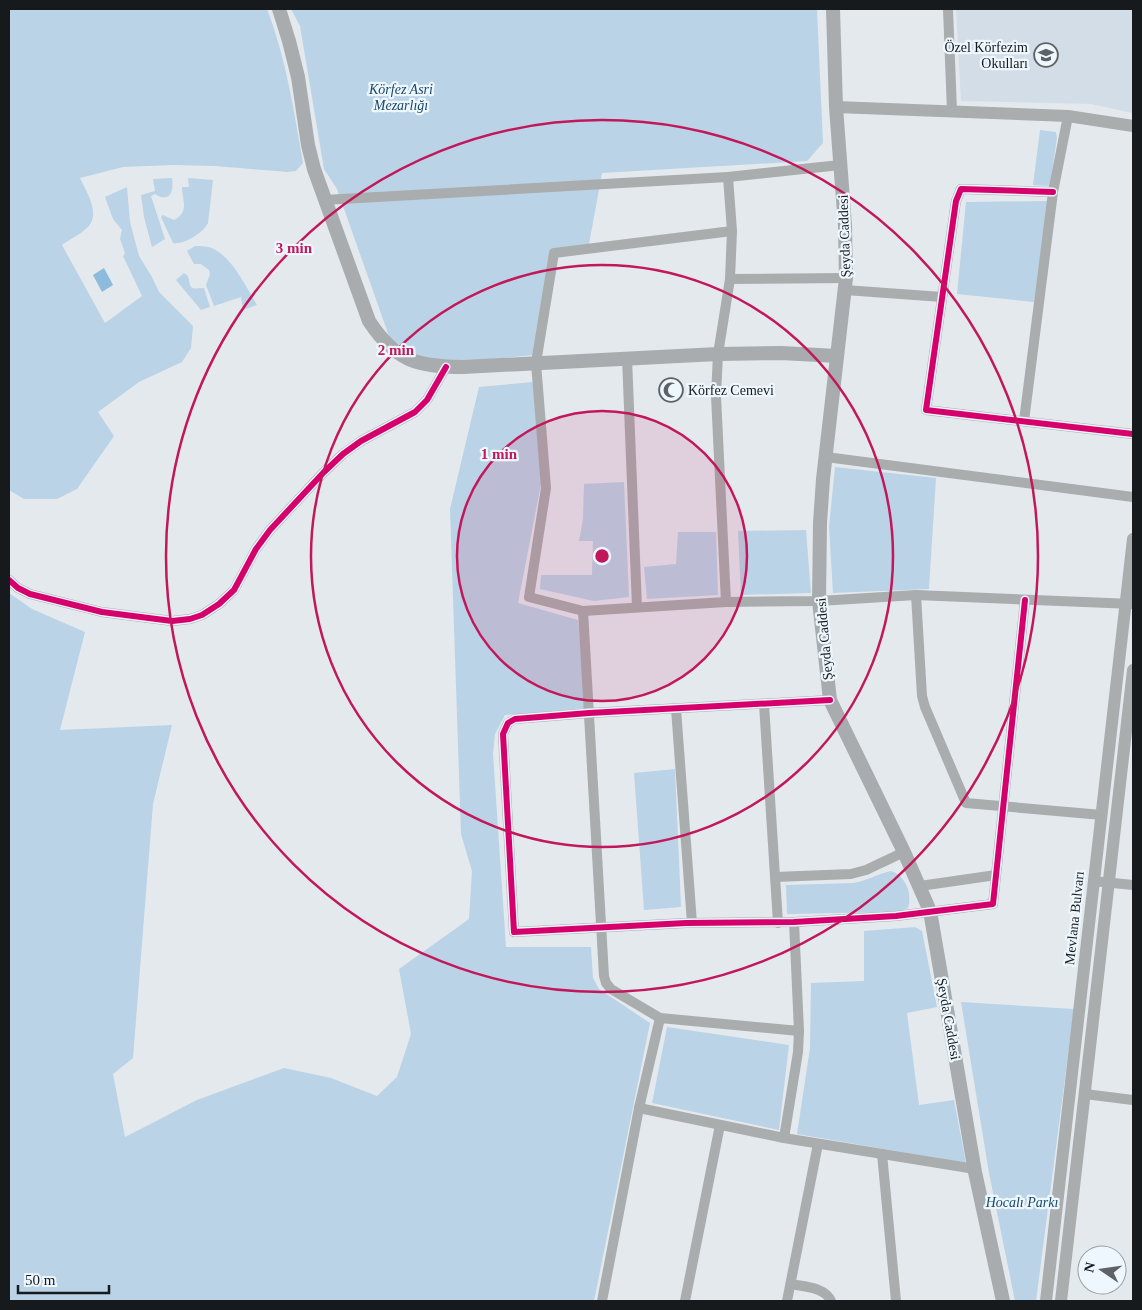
<svg xmlns="http://www.w3.org/2000/svg" width="1142" height="1310" viewBox="0 0 1142 1310" font-family="'Times New Roman',serif">
<style>
.built{fill:#d2dde7}
.green{fill:#bbd3e6}
.water{fill:#8cbbdd}
.lines{fill:none;stroke-linecap:round;stroke-linejoin:round}
.minor{stroke:#aaadae;stroke-width:10}
.tertiary{stroke:#aaadae;stroke-width:12}
.secondary{stroke:#a8acae;stroke-width:14}
.cycleway-casing{stroke:#eef7fe;stroke-width:9}
.cycleway{stroke:#d6006c;stroke-width:6}
.ring{fill:none;stroke:#c2185b;stroke-width:2.5}
.labels{text-anchor:middle;stroke-width:4.5;stroke-linejoin:round;paint-order:stroke}
.poi-label{font-size:14px;fill:#161a1d;stroke:#eef7fe;text-anchor:end}
.park-label{font-size:14px;font-style:italic;fill:#164869;stroke:#eef7fe}
.street-label{font-size:14px;fill:#161a1d;stroke:#eef7fe}
.centre{fill:#c2185b;stroke:#eef7fe;stroke-width:2.5}
.ring-label{font-size:15px;text-anchor:middle;font-weight:bold;fill:#c2185b;stroke:#eef7fe;stroke-width:4.5;stroke-linejoin:round;paint-order:stroke}
</style>
<rect width="100%" height="100%" fill="#e4e9ee"/>
<path class="built" d="M956,9H1133V113L1091,104L961,101Z"/>
<g class="green">
<path d="M9,9H267C286,58 294,111 303,163L296,171L287,172L215,166L173,165L123,167L80,178C86,191 101,213 88,227C81,234 70,239 62,245L105,323L142,296L123,256L125,253L120,239L122,230L113,219L105,197L127,187L130,222L139,256L152,277L159,292L193,326L191,348L182,362L139,382L98,412L114,436L77,489L57,499H24L9,490Z"/>
<path d="M291,9H817L823,143L807,161L602,173L589,244L553,249L534,355L437,364L423,359L390,339L337,189L324,169L300,26Z"/>
<path d="M1040,130L1056,132L1057,138L1050,186L1033,185Z"/>
<path d="M172,178C174,191 170,204 155,194L151,196L165,239L152,247L144,217L141,195L155,191L153,179Z"/>
<path d="M188,178L213,180L208,223C203,233 184,245 173,243L161,217L163,215L174,220C190,212 182,200 182,187H189Z"/>
<path d="M1048,201L1034,302L957,294L966,202Z"/>
<path d="M195,246C201,246 208,246 214,249C234,260 246,287 257,305L243,310L241,297L214,306L206,285L210,274L209,270L201,264H194L187,251Z"/>
<path d="M184,273L188,276C191,290 190,289 204,288L210,307L201,310L176,280Z"/>
<path d="M533,382L541,484L518,603L578,620L586,708L505,715L495,734L493,754L506,947H591L593,978L599,989L650,1023L594,1301H9V593L32,609L85,632L60,730L172,725L153,804L133,1058L113,1074L125,1137L197,1100L284,1068L331,1078L377,1096L397,1077L411,1034L399,969L469,919L472,871L461,834L450,509L479,387Z"/>
<path d="M835,467L936,478L929,589L833,593L829,527Z"/>
<path d="M624,482L629,597L594,601L540,589L541,575H592L593,541H579L583,519L584,484Z"/>
<path d="M806,530L811,593L741,595L738,531Z"/>
<path d="M678,532H716L718,595L647,599L644,567L676,564Z"/>
<path d="M675,769L681,907L644,910L634,773Z"/>
<path d="M891,871C905,875 913,894 908,908L898,912L787,914L786,885L853,883C866,881 878,874 891,871Z"/>
<path d="M915,927L922,931L937,1007L907,1013L919,1105L954,1100L966,1163L797,1134L810,1048L811,983L864,981V931Z"/>
<path d="M961,1002L1074,1009L1036,1301H1015L989,1173Z"/>
<path d="M667,1027L789,1045L779,1130L652,1103Z"/>
</g>
<path class="water" d="M104,268L113,285L102,292L93,275Z"/>
<g class="lines">
<g class="minor">
<path d="M948,9L952,111"/>
<path d="M1053,192L961,189L956,201L926,410L1133,434"/>
<path d="M324,200L728,177L840,165"/>
<path d="M732,231L554,253L536,363L546,488L529,597L583,611L726,602L819,601L916,595L1133,604"/>
<path d="M730,279L846,278"/>
<path d="M845,290L942,297"/>
<path d="M627,358L637,607"/>
<path d="M1024,421L1053,192L1068,116"/>
<path d="M826,457L1133,497"/>
<path d="M9,580L18,588L30,594L102,612L172,621L190,619L202,615L219,604L234,590L256,549L270,530L324,472L343,454L361,441L415,412L427,400L446,367"/>
<path d="M916,595L922,696L925,707L966,803L1102,815"/>
<path d="M726,602L716,396L718,354L730,279L732,231L728,177"/>
<path d="M583,611L604,976L606,983L611,989L660,1018L799,1031L794,922"/>
<path d="M830,700L589,713L515,719L508,723L503,734L514,932L686,923L794,922L896,916L993,904L1025,600"/>
<path d="M764,704L778,923"/>
<path d="M676,709L692,923"/>
<path d="M775,877L851,874L866,870L904,852"/>
<path d="M1093,881L1133,885"/>
<path d="M920,886L996,875"/>
<path d="M1085,1094L1133,1100"/>
<path d="M639,1108L784,1138L975,1169"/>
<path d="M784,1138L798,1052L799,1031"/>
<path d="M882,1154L896,1301"/>
<path d="M791,1284C805,1287 825,1287 831,1301"/>
<path d="M602,1301L639,1108L660,1018"/>
<path d="M685,1301L720,1125"/>
<path d="M787,1301L818,1144"/>
</g>
<g class="tertiary">
<path d="M836,107L1068,116L1133,126"/>
<path d="M1046,1301L1133,539"/>
<path d="M1061,1301L1133,670"/>
</g>
<g class="secondary">
<path d="M279,9L289,41L298,77L308,145L314,169L369,321C395,361 418,367 463,367L718,354L781,353L837,356"/>
<path d="M833,9L836,107L845,226L846,278L823,479L820,523L819,601L830,700L904,852L930,911L975,1172L1003,1301"/>
</g>
<g class="cycleway-casing">
<g id="cycleway">
<path d="M1053,192L961,189L956,201L926,410L1133,434"/>
<path d="M9,580L18,588L30,594L102,612L172,621L190,619L202,615L219,604L234,590L256,549L270,530L324,472L343,454L361,441L415,412L427,400L446,367"/>
<path d="M830,700L589,713L515,719L508,723L503,734L514,932L686,923L794,922L896,916L993,904L1025,600"/>
</g>
</g>
<use href="#cycleway" class="cycleway"/>
</g>
<circle cx="602" cy="556" r="145" fill="#c2185b" fill-opacity=".12"/>
<g class="ring">
<circle cx="602" cy="556" r="145"/>
<circle cx="602" cy="556" r="291"/>
<circle cx="602" cy="556" r="436"/>
</g>
<defs>
<g id="school-ring" transform="scale(1.25)"><circle r="9.5" fill="#eef7fe" stroke="#5e6266" stroke-width="1.5"/><path d="M0-5L7-2L0 1L-7-2ZM-4 1L0 2.5L4 1V4Q0 6-4 4Z" fill="#5e6266"/></g>
<g id="mosque-ring" transform="scale(1.25)"><circle r="9.5" fill="#eef7fe" stroke="#5e6266" stroke-width="1.5"/><path d="M3.5-4.9A6 6 0 1 0 3.5 4.9A5 5 0 1 1 3.5-4.9Z" fill="#5e6266"/></g>
</defs>
<g fill-rule="evenodd">
<use href="#school-ring" x="1046" y="55"/>
<use href="#mosque-ring" x="671" y="390"/>
</g>
<g class="labels">
<g class="poi-label">
<text x="1028" y="52">Özel Körfezim<tspan x="1028" dy="16">Okulları</tspan></text>
<text x="688" y="395" text-anchor="start">Körfez Cemevi</text>
</g>
<g class="park-label">
<text x="401" y="94">Körfez Asri<tspan x="401" dy="16">Mezarlığı</tspan></text>
<text x="1022" y="1207">Hocalı Parkı</text>
</g>
<g class="street-label">
<text transform="translate(844 236) rotate(-92)" y="5">Şeyda Caddesi</text>
<text transform="translate(824 639) rotate(-95)" y="5">Şeyda Caddesi</text>
<text transform="translate(1074 918) rotate(-84)" y="5">Mevlana Bulvarı</text>
<text transform="translate(949 1019) rotate(80)" y="5">Şeyda Caddesi</text>
</g>
</g>
<circle cx="602" cy="556" r="8" class="centre"/>
<g class="ring-label">
<text x="294" y="253">3 min</text>
<text x="396" y="355">2 min</text>
<text x="499" y="459">1 min</text>
</g>
<rect width="1142" height="1310" fill="none" stroke="#161a1d" stroke-width="20"/>
<g transform="translate(1102 1270) rotate(283)"><circle r="24" fill="#eef7fe" stroke="#989fa4"/>
<path d="M0-4L9 19L0 12L-9 19Z" fill="#5e6266"/>
<text y="-8" font-size="14" font-weight="bold" text-anchor="middle" fill="#161a1d">N</text>
</g>
<path d="M18 1285v8h91v-8" fill="none" stroke="#161a1d" stroke-width="2.5"/>
<text x="25" y="1285" font-size="15" fill="#161a1d" stroke="#eef7fe" stroke-width="4" paint-order="stroke">50 m</text>
</svg>
